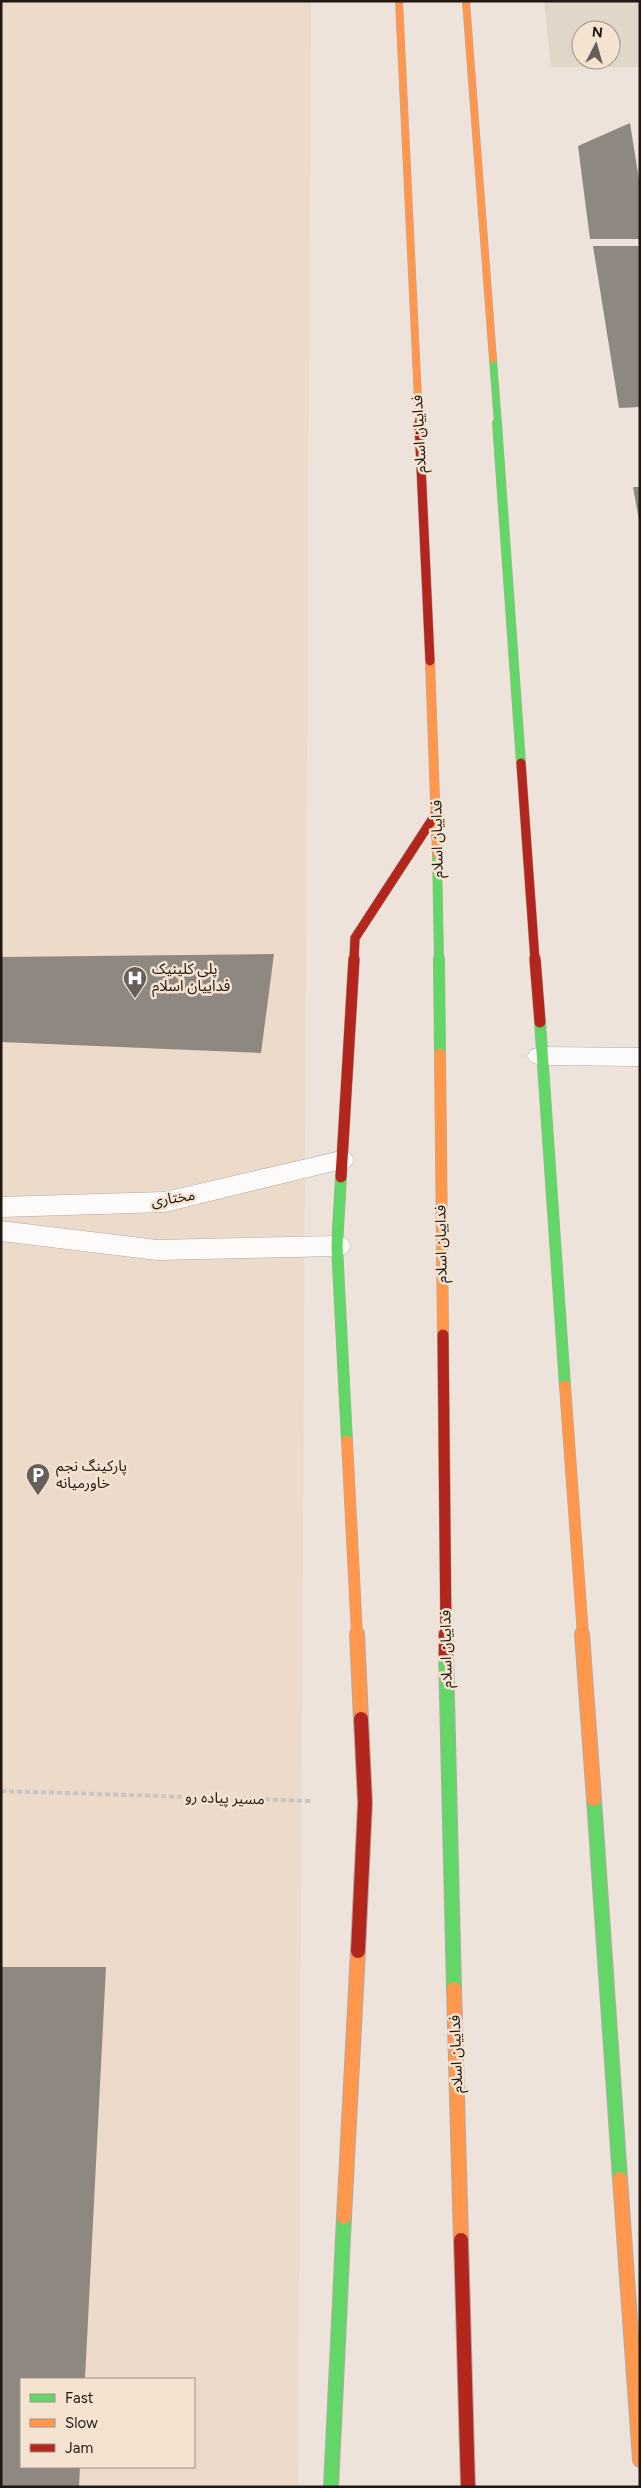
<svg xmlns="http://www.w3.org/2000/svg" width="641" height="2488" viewBox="0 0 641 2488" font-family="Figtree,'Noto Sans Arabic',sans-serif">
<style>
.built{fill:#ecdaca;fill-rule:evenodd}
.industrial{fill:#e1d7c8;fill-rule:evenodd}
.building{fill:#8f8881}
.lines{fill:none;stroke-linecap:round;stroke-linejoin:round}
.street-casing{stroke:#b2aaa4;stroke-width:1}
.fast-far3-casing{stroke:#b2aaa4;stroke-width:8}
.fast-far2-casing{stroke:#b2aaa4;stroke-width:10}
.fast-far1-casing{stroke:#b2aaa4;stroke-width:12}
.fast-casing{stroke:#b2aaa4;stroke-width:16}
.slow-far3-casing{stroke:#b2aaa4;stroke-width:8}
.slow-far2-casing{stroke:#b2aaa4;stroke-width:10}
.slow-far1-casing{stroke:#b2aaa4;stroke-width:12}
.slow-casing{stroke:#b2aaa4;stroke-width:16}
.jam-far3-casing{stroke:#b2aaa4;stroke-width:8}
.jam-far2-casing{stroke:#b2aaa4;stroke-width:10}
.jam-far1-casing{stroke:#b2aaa4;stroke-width:12}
.jam-casing{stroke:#b2aaa4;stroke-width:16}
.path{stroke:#c8c5c3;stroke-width:4;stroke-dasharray:5 3;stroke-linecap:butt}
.street{fill:#fcfbf9;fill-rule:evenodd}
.fast-far3{stroke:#63d668;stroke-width:7}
.fast-far2{stroke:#63d668;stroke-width:9}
.fast-far1{stroke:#63d668;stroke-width:11}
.fast{stroke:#63d668;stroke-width:14}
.slow-far3{stroke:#ff974d;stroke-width:7}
.slow-far2{stroke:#ff974d;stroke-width:9}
.slow-far1{stroke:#ff974d;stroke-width:11}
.slow{stroke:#ff974d;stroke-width:14}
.jam-far3{stroke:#b3261e;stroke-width:7}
.jam-far2{stroke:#b3261e;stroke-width:9}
.jam-far1{stroke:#b3261e;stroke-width:11}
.jam{stroke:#b3261e;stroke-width:14}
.labels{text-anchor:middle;stroke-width:5;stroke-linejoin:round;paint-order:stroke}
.street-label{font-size:15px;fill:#1f1813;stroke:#f5e3d2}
.poi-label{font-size:15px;fill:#1f1813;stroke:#f5e3d2;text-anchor:start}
</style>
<rect width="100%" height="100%" fill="#ede3da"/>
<path class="built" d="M1,1H311L298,2487H1ZM21,2379H194V2467H21Z"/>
<path class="industrial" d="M544,1H640V67H551ZM581,30H611V60H581Z"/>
<g class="building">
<path d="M630,123L640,186V239H590L578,146Z"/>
<path d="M593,246H640V407L619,408Z"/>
<path d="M633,487H640V520H639Z"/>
<path d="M274,954L261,1053L1,1042V957Z"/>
<path d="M1,1967H106L85,2379H21V2467H80L79,2487H1Z"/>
</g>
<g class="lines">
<g class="street-casing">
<g id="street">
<path d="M540,1047L640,1048V1066L540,1065L531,1062L527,1056L531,1050Z"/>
<path d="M341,1151L350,1153L354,1160L350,1167L165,1212L1,1217V1197L165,1192Z"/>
<path d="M1,1221L157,1240L337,1236L347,1239L351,1246L347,1253L337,1256L157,1260L1,1241Z"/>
</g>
</g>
<g class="fast-far3-casing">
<path id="fast-far3" d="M493,359L498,425"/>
</g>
<g class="fast-far2-casing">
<g id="fast-far2">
<path d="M497,423L521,763"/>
<path d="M437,854L439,960"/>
</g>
</g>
<g class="fast-far1-casing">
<g id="fast-far1">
<path d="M439,959L440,1054"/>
<path d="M540,1022L565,1386"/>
<path d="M341,1177L337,1246L347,1441"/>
</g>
</g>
<g class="fast-casing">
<g id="fast">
<path d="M446,1655L454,1989"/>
<path d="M594,1799L620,2179"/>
<path d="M331,2487L344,2217"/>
</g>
</g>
<g class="slow-far3-casing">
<g id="slow-far3">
<path d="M399,1L419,420"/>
<path d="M466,1L493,359"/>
</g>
</g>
<g class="slow-far2-casing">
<path id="slow-far2" d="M430,661L437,854"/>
</g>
<g class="slow-far1-casing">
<g id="slow-far1">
<path d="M440,1054L443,1335"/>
<path d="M565,1386L583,1635"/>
<path d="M347,1441L357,1635"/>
</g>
</g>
<g class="slow-casing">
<g id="slow">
<path d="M357,1634L361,1719"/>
<path d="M582,1634L594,1799"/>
<path d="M454,1989L461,2240"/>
<path d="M620,2179L640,2460"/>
<path d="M344,2217L358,1951"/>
</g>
</g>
<g class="jam-far3-casing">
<path id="jam-far3" d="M419,420V425"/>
</g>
<g class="jam-far2-casing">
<g id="jam-far2">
<path d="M419,423L430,661"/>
<path d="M521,763L535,960"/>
<path d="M354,960L355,938L437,812"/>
</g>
</g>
<g class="jam-far1-casing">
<g id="jam-far1">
<path d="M535,959L540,1022"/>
<path d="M341,1177L354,959"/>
<path d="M443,1335L446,1635"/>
</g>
</g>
<g class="jam-casing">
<g id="jam">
<path d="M446,1634V1655"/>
<path d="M358,1951L365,1803L361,1719"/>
<path d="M461,2240L468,2487"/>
</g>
</g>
<path class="path" d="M1,1791L313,1801"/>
<use href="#street" class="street"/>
<use href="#fast-far3" class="fast-far3"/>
<use href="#fast-far2" class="fast-far2"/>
<use href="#fast-far1" class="fast-far1"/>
<use href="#fast" class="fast"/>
<use href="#slow-far3" class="slow-far3"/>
<use href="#slow-far2" class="slow-far2"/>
<use href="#slow-far1" class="slow-far1"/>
<use href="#slow" class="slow"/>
<use href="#jam-far3" class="jam-far3"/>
<use href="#jam-far2" class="jam-far2"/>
<use href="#jam-far1" class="jam-far1"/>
<use href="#jam" class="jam"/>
</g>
<defs>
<g id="hospital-pin" transform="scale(1.25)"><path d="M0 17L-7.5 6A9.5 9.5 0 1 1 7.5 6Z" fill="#675f59" stroke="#f5e3d2"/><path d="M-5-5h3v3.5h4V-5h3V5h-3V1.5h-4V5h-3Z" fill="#fff"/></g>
<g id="parking-pin" transform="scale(1.25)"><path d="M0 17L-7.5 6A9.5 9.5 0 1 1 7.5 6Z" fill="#675f59" stroke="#f5e3d2"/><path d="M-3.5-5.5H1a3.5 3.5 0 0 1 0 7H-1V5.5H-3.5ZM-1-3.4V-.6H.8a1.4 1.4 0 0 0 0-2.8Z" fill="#fff"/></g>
</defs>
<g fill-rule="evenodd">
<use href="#hospital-pin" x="135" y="978"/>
<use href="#parking-pin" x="38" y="1475"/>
</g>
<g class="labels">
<g class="street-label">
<text transform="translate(419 434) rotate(-93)" y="5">فداییان اسلام</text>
<text transform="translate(437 839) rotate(-91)" y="5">فداییان اسلام</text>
<text transform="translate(173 1198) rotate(-9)" y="5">مختاری</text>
<text transform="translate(441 1244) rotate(-91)" y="5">فداییان اسلام</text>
<text transform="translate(446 1649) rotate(-91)" y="5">فداییان اسلام</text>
<text transform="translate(225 1798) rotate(2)" y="5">مسیر پیاده رو</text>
<text transform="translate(456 2054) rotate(-92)" y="5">فداییان اسلام</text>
</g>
<g class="poi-label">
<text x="152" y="974">پلی کلینیک<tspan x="152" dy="17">فداییان اسلام</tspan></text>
<text x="56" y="1471">پارکینگ نجم<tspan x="56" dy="17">خاورمیانه</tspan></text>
</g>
</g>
<rect width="641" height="2488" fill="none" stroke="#1f1813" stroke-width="5"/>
<rect x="20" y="2378" width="175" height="90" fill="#f5e3d2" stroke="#9f9286"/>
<rect x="30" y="2394" width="25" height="8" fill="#63d668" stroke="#9f9286"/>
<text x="65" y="2403" font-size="15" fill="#1f1813">Fast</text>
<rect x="30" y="2419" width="25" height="8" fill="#ff974d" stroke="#9f9286"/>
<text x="65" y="2428" font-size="15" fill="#1f1813">Slow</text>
<rect x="30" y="2444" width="25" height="8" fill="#b3261e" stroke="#9f9286"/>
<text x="65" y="2453" font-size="15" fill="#1f1813">Jam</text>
<g transform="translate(596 45) rotate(6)"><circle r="24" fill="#f5e3d2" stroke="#9f9286"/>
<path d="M0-4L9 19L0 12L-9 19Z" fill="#675f59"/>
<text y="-8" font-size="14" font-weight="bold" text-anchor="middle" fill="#1f1813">N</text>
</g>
</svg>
